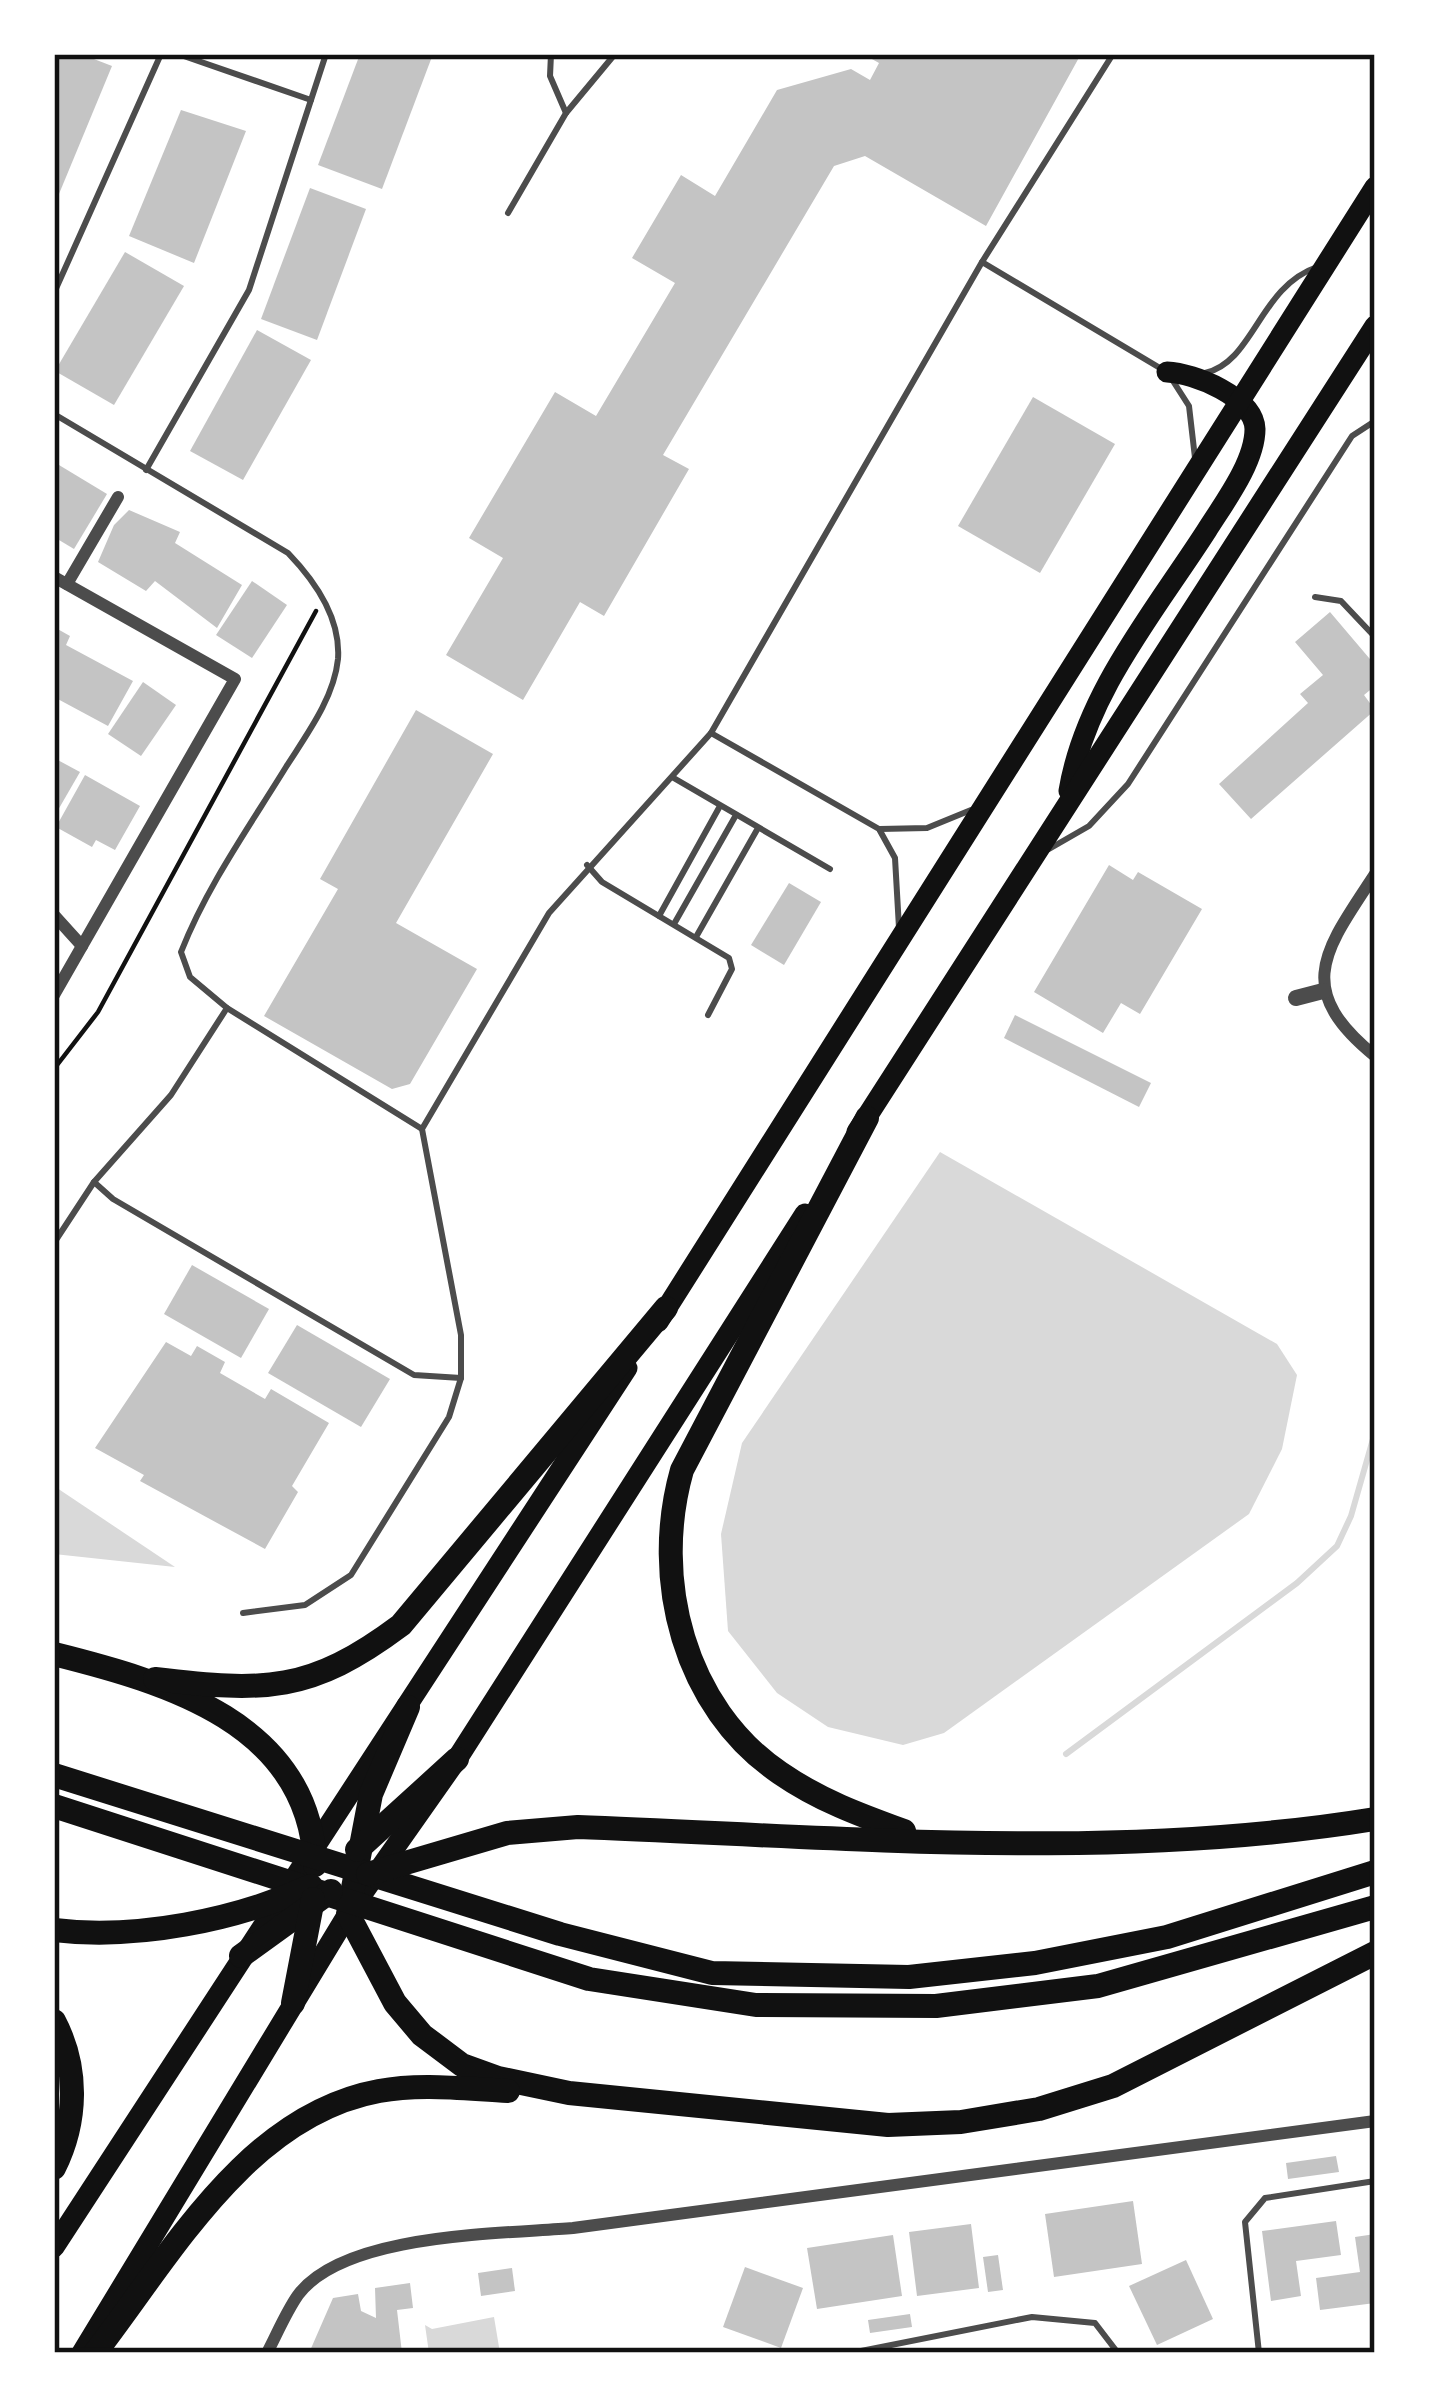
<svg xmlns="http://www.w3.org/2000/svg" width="1429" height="2407" viewBox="0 0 1429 2407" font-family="'PT Sans Narrow',sans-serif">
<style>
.water{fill:#d9d9d9}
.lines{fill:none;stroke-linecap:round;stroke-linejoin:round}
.stream{stroke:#d9d9d9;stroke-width:6}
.building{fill:#c4c4c4}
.path{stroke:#111;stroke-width:4.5}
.service{stroke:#4c4c4c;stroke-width:6}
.minor{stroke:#4c4c4c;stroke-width:12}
.tertiary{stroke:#4c4c4c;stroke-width:16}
.primary{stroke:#111;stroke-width:21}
.motorway{stroke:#111;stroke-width:24}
.neatline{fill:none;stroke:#111;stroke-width:4.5}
</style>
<rect width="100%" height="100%" fill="#fff"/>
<g class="water">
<path d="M940,1152L1277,1344L1297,1375L1282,1449L1249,1514L944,1733L903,1745L828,1727L777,1693L728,1631L721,1534L742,1443Z"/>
<path d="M54,1486L175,1567L54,1554Z"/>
<path d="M494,2317L500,2353H429L425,2325L432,2329Z"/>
</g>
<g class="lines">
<path class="stream" d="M1066,1754L1297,1583L1337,1546L1351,1516L1375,1432"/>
</g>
<g class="building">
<path d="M54,54H81L112,66L54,206Z"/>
<path d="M360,54H433L382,189L318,165Z"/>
<path d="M863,54H1081L986,226L865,156L834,166L663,455L689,469L604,616L580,602L523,700L446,655L503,558L469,538L555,392L596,416L675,283L632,258L681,175L715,196L777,90L851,69L870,80L879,63Z"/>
<path d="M181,110L246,131L194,263L129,236Z"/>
<path d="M310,188L366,209L317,340L261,319Z"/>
<path d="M125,252L184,286L114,405L55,371Z"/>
<path d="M257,330L311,360L243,480L190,451Z"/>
<path d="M1033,397L1115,444L1040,573L958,526Z"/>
<path d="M54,462L107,494L74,549L54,537Z"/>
<path d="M129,510L180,532L175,543L242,585L217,628L155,581L146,591L98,562L114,525Z"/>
<path d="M252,581L287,605L252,658L216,635Z"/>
<path d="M1330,612L1375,665V686L1364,695L1375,710L1251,819L1219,784L1308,703L1300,694L1323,675L1295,642Z"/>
<path d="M54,627L70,636L66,645L133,681L108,726L54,697Z"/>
<path d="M143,682L176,705L141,756L108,734Z"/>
<path d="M416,710L493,754L396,923L477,969L410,1084L392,1089L264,1016L338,889L320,879Z"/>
<path d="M54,758L80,772L54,817Z"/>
<path d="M85,775L140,806L115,850L96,840L92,847L56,827Z"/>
<path d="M1109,865L1133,880L1138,872L1202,909L1140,1014L1121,1003L1103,1033L1034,992Z"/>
<path d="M789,883L821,902L784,965L751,945Z"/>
<path d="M1015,1015L1151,1083L1139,1107L1004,1038Z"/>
<path d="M192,1265L269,1309L241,1358L164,1314Z"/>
<path d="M297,1325L390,1379L361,1427L268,1373Z"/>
<path d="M166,1342L191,1356L197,1346L225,1362L220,1373L265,1399L271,1389L329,1423L292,1486L298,1492L265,1549L140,1481L144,1475L95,1448Z"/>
<path d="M1336,2156L1339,2172L1288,2179L1286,2163Z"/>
<path d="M1133,2201L1142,2264L1054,2277L1045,2214Z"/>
<path d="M1336,2221L1341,2255L1296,2261L1301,2296L1271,2301L1262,2231Z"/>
<path d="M971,2224L979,2288L917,2296L909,2232Z"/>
<path d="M1375,2234V2303L1320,2310L1316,2278L1360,2272L1355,2237Z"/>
<path d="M893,2235L902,2296L817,2309L807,2248Z"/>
<path d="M998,2255L1003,2290L988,2292L983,2257Z"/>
<path d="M1186,2260L1213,2319L1157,2345L1129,2286Z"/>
<path d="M745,2267L803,2288L781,2348L723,2327Z"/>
<path d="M512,2268L515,2291L481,2296L478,2273Z"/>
<path d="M410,2283L413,2308L397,2310L402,2353H309L333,2298L358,2294L361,2311L376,2318L375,2288Z"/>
<path d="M910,2314L912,2327L870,2333L868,2320Z"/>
</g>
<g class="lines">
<path class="path" d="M54,1069L98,1012L316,611"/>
<g class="service">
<path d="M178,54L311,100"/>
<path d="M551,54L550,76L566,113"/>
<path d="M508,213L566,113L615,54"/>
<path d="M982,262L1165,371"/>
<path d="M54,293L161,54"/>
<path d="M1205,373C1254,362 1259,287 1317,267"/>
<path d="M1173,381L1189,406L1195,458"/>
<path d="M54,414L288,553C315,581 341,617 338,659C334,698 307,734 286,767C249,827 207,886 181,952L190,977L227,1008L422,1129"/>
<path d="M146,470L249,290L326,54"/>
<path d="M1315,597L1341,601L1375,637"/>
<path d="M711,733L879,829L895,858L899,928"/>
<path d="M672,777L830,869"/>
<path d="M880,829L927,828L971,810"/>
<path d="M1049,849L1089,826L1128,784L1352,436L1375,421"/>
<path d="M587,865L602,882L729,958L732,969L708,1015"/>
<path d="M659,916L720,806"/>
<path d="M674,924L736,815"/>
<path d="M696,937L758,828"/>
<path d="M94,1182L113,1199L414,1375L461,1378"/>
<path d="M54,1243L94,1182L171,1095L227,1008"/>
<path d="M243,1613L305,1605L351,1575L449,1417L461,1378V1335L422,1129L549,913L711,733L982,262L1113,54"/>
<path d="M851,2353L1032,2317L1095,2323L1118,2353"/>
<path d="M1259,2353L1245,2222L1265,2198L1375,2181"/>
</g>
<g class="minor">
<path d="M54,577L235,679L54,995"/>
<path d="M67,584L118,497"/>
<path d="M1375,874C1326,949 1291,988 1375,1056"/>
<path d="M54,915L82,946"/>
<path d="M267,2353C277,2334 286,2312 298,2295C344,2233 501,2234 573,2228L1375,2121"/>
</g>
<path class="tertiary" d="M1296,998L1323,991"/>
<g class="primary">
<path d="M1069,791C1085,694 1155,611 1207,530C1224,503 1255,462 1255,429C1254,397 1194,373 1167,372"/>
<path d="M857,1132L1375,326"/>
<path d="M658,1322L1375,187"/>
<path d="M54,2247L627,1368"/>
<path d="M82,2353L348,1914L457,1759L805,1214"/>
</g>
<g class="motorway">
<path d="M867,1118L682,1470C651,1579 684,1708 780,1773C819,1800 860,1815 904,1831"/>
<path d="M54,1654C166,1682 310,1723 315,1865"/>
<path d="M155,1679C265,1692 310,1693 401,1625L666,1308"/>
<path d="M408,1707L371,1794L348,1914L395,2003L422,2035L462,2065L498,2078L569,2093L888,2125L961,2122L1039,2109L1113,2086L1375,1953"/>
<path d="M54,1775L560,1934L712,1973L909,1977L1035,1963L1167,1937L1375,1872"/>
<path d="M54,1806L589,1979L756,2005L936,2006L1098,1986L1375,1907"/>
<path d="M357,1850L457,1759"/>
<path d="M368,1874L507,1833L578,1827C842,1837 1112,1862 1375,1819"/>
<path d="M54,1930C137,1940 236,1920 311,1886"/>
<path d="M241,1956L331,1891"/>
<path d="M293,2003L313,1899"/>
<path d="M54,2021C79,2068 77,2122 54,2168"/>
<path d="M95,2353C170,2256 247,2115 379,2091C421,2083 466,2089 508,2091"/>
</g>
</g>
<rect width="1429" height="2407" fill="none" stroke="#ffffff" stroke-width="114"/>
<rect x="57" y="57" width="1315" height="2293" class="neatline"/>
</svg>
